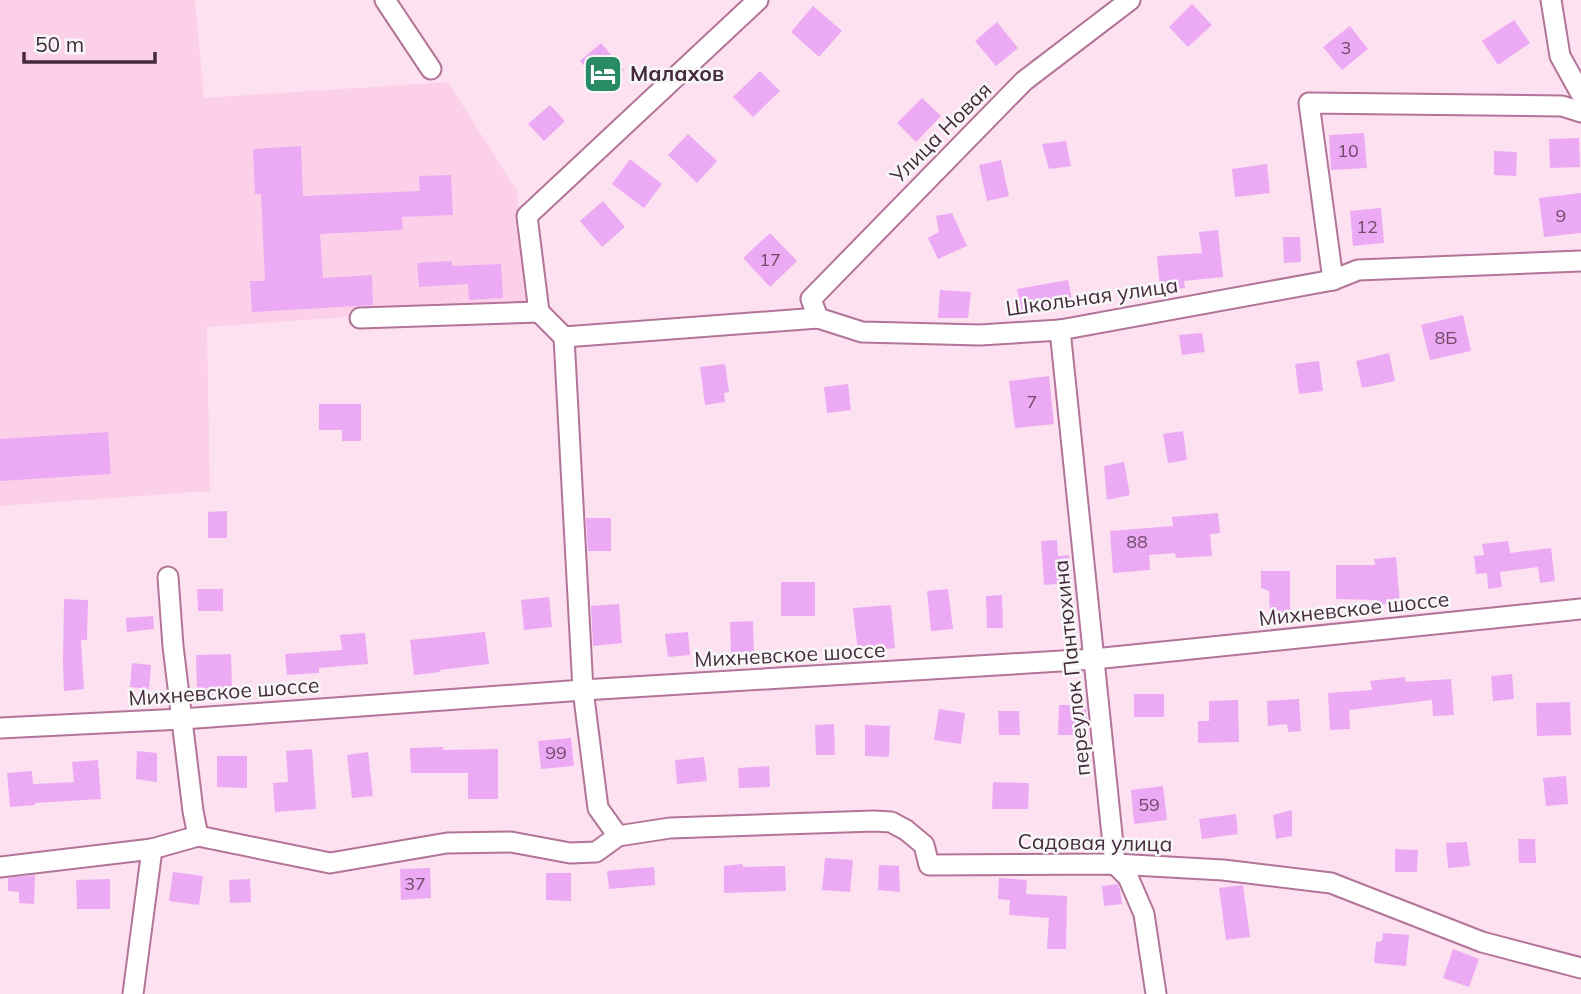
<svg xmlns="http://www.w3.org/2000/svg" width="1581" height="994" viewBox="0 0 1581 994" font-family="Mulish,sans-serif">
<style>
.built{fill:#fdd0ea}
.building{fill:#ecaaf4}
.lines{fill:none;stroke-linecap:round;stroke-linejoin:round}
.minor-casing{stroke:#b27499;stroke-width:23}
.minor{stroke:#fff;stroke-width:19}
.labels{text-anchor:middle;stroke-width:5;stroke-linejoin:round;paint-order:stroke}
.number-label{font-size:18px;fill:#6f4b69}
.poi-label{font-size:21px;font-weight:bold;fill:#452b3b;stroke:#f7f7f7;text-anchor:start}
.street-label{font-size:21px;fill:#452b3b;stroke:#f7f7f7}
</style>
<rect width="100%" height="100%" fill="#fde1f0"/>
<path class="built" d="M0,0H195L204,98L448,82L517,191L528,304L207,327L210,491L0,506Z"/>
<g class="building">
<path d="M1192,4L1212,25L1188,47L1169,27Z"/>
<path d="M813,6L842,31L819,57L791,32Z"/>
<path d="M1514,20L1530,43L1498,65L1482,41Z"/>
<path d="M997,22L1018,48L996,66L975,41Z"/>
<path d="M1350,26L1368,49L1342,70L1323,47Z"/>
<path d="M601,43L624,70L603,88L580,61Z"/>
<path d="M760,71L780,91L753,117L733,97Z"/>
<path d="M922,98L941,116L916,142L897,123Z"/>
<path d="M550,105L565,121L544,141L528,124Z"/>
<path d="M1364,133L1367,168L1331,170L1329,135Z"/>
<path d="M688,134L717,161L697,183L668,155Z"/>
<path d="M1579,138L1580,167L1550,168L1549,139Z"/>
<path d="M1066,141L1071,166L1049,169L1042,144Z"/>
<path d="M301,146L303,196L420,191L419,176L451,175L453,215L402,217L403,230L320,234L323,278L372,275L373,305L252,312L250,281H265L261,194H255L253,149Z"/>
<path d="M1494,151L1517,152L1516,176L1494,175Z"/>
<path d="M630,159L662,184L644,208L612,184Z"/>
<path d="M1001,160L1009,196L987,201L979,165Z"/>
<path d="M1267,164L1270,193L1235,197L1232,169Z"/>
<path d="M1581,193V233L1544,237L1539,198Z"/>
<path d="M603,201L625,227L602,247L580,221Z"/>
<path d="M1381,208L1384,243L1353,246L1350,211Z"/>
<path d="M952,213L967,246L938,259L928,238L939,232L936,216Z"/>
<path d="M1218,230L1223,277L1184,281L1185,288L1160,290L1157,256L1202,253L1199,232Z"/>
<path d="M770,233L797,261L770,287L743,258Z"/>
<path d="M1283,237H1300L1301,262L1284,263Z"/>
<path d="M452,261V266L501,264L503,298L469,300L468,284L419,287L417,263Z"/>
<path d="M1068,280L1073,304L1022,313L1017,289Z"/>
<path d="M940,290L971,292L968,318H938Z"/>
<path d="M1463,315L1471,351L1430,360L1421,325Z"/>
<path d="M1202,333L1205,352L1182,355L1179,335Z"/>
<path d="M1389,353L1395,381L1362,388L1356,361Z"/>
<path d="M1319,361L1323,391L1299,394L1295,364Z"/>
<path d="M725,364L729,392L724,393L725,402L705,405L700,367Z"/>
<path d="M1049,376L1054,424L1015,428L1009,381Z"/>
<path d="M848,384L851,410L827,413L824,387Z"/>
<path d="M319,404H361V441H342V430H319Z"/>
<path d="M1183,431L1187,460L1168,463L1163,434Z"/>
<path d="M108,432L111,474L0,481V439Z"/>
<path d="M1124,462L1130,495L1107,500L1104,466Z"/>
<path d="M227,511V538H208V512Z"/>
<path d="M1218,513L1220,533L1210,534L1212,556L1176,558L1175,553L1149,555L1150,570L1113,573L1110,531L1173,526L1172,517Z"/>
<path d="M586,518H611V551H588Z"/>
<path d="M1057,540L1058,556L1069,555L1071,583L1044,585L1041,541Z"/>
<path d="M1508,541L1510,553L1551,548L1555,581L1540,583L1538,567L1500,572L1502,587L1488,589L1487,573L1476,574L1474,556L1484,555L1482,544Z"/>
<path d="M1396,557L1400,603L1378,605L1377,600L1336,599V565H1375L1374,559Z"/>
<path d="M1261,571H1290V615H1270L1269,591L1261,588Z"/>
<rect x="781" y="582" width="34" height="34"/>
<path d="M197,589H223V611H198Z"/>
<path d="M948,589L953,629L931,631L927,591Z"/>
<path d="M1002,595L1003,628H987L986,596Z"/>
<path d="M549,597L552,627L524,630L521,600Z"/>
<path d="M64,599L88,600L87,640H81L84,689L64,691L63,661Z"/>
<path d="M619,604L622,643L593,646L591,606Z"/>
<path d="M891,605L895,648L858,652L853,608Z"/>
<path d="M153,616L154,629L127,632L126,618Z"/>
<path d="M753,621L754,652L731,653L730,622Z"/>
<path d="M485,632L489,664L440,670V672L414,675L410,640Z"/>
<path d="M688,632L690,655L668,657L665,634Z"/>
<path d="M365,633L368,664L319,668V673L287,675L285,654L342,650L340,635Z"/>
<path d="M231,654L232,690L197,691L196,655Z"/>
<path d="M132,663L151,665L149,689L130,687Z"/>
<path d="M1512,674L1514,699L1493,701L1491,676Z"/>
<path d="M1405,677L1406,682L1451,679L1454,715L1433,716L1432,700L1349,710L1350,729L1330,730L1328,693L1372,690L1370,681Z"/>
<rect x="1134" y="694" width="30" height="23"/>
<path d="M1299,699L1301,731L1288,732L1287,724L1268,726L1267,701Z"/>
<path d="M1238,700L1239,742L1198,743V721H1209V701Z"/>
<path d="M1570,702L1571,735L1537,736L1536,703Z"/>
<path d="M1059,705H1086L1087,735H1058Z"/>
<path d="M939,709L965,713L961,744L934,740Z"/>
<path d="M998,711H1019L1020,735H999Z"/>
<path d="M834,724L835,755H816L815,725Z"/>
<path d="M865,725L890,726L889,757L865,756Z"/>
<path d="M571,738L574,766L541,769L538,741Z"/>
<path d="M443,747V750L498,749V799H468V773H411L410,748Z"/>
<path d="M312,749L316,809L275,812L273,783L288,782L286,751Z"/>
<path d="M137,751L157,753V782L136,779Z"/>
<path d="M368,752L373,796L352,798L347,755Z"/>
<path d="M217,756H247V788L217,787Z"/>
<path d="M704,757L707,781L677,784L675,760Z"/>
<path d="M98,760L101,799L35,803V805L10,807L7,773L32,771L33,784L74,782L72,762Z"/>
<path d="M769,766L770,787L739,788L738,768Z"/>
<path d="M1566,776L1568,804L1546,806L1543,778Z"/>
<path d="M993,782L1029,783L1028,809H992Z"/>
<path d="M1163,786L1167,820L1134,824L1131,790Z"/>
<path d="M1292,810V836L1276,839L1273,815Z"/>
<path d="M1236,814L1238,834L1202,839L1199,819Z"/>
<path d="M1518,839H1535L1536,863H1519Z"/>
<path d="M1467,842L1470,866L1448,868L1446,843Z"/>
<path d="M1395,849L1418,850L1417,872H1395Z"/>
<path d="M825,858L853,860L850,892L822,890Z"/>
<path d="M742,864L743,867L785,866L786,891L724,893V866Z"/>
<path d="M879,865L899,866L900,892L878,890Z"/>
<path d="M654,867L655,885L609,889L607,871Z"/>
<path d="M430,868L431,898L401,900L400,869Z"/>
<path d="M173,872L203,876L199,905L169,901Z"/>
<path d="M546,873H571V901L546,900Z"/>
<path d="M35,875L34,904L19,903V892L8,891V878Z"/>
<path d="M999,878L1027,880L1026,894L1067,896L1066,949H1047L1049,918L1009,915L1010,900L998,899Z"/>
<path d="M110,879V909H77L76,880Z"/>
<path d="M250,879L251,902L230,903L229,880Z"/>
<path d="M1118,884L1120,890L1122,904L1104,906L1102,886Z"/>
<path d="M1243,885L1250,937L1226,940L1219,888Z"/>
<path d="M1383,933L1409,935L1406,966L1374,963L1376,942L1382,941Z"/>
<path d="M1453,949L1479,959L1469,987L1443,978Z"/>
</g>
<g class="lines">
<g class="minor-casing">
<g id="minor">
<path d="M385,0L431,69"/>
<path d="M1551,0L1560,56L1581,94"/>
<path d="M1333,280L1309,103L1562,106L1581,112"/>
<path d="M360,318L539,312"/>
<path d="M818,318L811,299L1024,81L1130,0"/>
<path d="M1060,330L1115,864L1128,877L1144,914L1156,994"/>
<path d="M564,337L818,318L862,332L980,335L1060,330L1333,280L1358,270L1581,261"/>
<path d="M564,337L583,690L598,808L618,836"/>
<path d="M564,337L539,312L527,216L758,0"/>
<path d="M0,728L182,719L583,690L1094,659L1581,609"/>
<path d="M198,836L330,863L447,843L511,842L570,853L596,852L618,836L670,828L874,821L891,822L906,830L924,845L929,865L1115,864L1223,870L1331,883L1482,942L1581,968"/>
<path d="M0,867L152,849"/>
<path d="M133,994L152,849L198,836L193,811L173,646L168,577"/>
</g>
</g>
<use href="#minor" class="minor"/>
</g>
<defs>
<g id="hotel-square" transform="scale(2.0125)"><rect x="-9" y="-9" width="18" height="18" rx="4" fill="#288b65" stroke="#f7f7f7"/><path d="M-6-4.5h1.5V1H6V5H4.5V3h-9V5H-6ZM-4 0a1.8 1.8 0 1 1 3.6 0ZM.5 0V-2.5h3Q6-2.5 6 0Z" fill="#fff"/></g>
</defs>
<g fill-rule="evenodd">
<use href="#hotel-square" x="603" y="74"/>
</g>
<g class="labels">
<g class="number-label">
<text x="1346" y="54">3</text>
<text x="1348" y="157">10</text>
<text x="1561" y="222">9</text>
<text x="1367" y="233">12</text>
<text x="770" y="266">17</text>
<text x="1446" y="344">8Б</text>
<text x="1032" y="408">7</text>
<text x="1137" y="548">88</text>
<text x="556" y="759">99</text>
<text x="1149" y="811">59</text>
<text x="415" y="890">37</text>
</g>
<g class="poi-label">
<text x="630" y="81">Малахов</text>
</g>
<g class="street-label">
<text transform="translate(941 133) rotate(-45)" y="7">Улица Новая</text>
<text transform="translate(1092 297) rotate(-8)" y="7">Школьная улица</text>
<text transform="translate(1354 609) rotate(-6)" y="7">Михневское шоссе</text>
<text transform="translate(790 655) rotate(-3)" y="7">Михневское шоссе</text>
<text transform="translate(1072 668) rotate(-96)" y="7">переулок Пантюхина</text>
<text transform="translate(224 692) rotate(-4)" y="7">Михневское шоссе</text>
<text transform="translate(1095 843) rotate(1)" y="7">Садовая улица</text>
</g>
</g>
<path d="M24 52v10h131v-10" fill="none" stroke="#452b3b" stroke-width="3.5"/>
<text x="35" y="52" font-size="21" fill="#452b3b" stroke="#f7f7f7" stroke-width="5" paint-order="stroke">50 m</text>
</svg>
